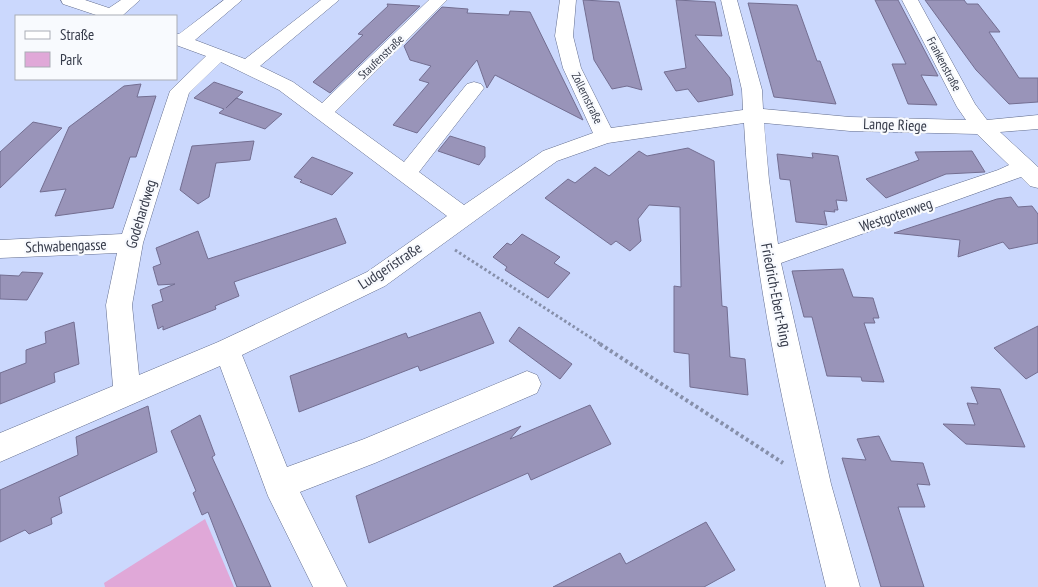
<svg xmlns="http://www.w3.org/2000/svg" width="1038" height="587" viewBox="0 0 1038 587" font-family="'PT Sans Narrow',sans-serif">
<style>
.green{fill:#e0a8d8}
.building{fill:#9994b9;stroke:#736e91}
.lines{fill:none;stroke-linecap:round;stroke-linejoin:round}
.minor-casing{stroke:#626d8e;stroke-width:1}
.path-far1{stroke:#868faa;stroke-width:3;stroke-dasharray:2.5 2.5;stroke-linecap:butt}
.path{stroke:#868faa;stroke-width:4;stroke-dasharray:3 3;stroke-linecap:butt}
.minor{fill:#fff;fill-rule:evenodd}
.labels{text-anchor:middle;stroke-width:4.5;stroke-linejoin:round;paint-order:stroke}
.far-street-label{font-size:12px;fill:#353a49;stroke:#f8fafe}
.street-label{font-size:15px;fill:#353a49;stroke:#f8fafe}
</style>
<rect width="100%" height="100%" fill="#cbd8fd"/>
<path class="green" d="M205,519L234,587H105L104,583Z"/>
<g class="building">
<path d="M583,0L619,2L642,90L627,86L612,89L594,60Z"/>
<path d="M676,0L715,2L722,36L695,35L730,78L733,95L698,102L688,89L676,91L664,72L686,68Z"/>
<path d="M875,0H898L938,76L921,75L937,105L908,104L892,64H906Z"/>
<path d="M925,0H964L967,4H978L1000,32H989L1019,78H1038V102L1009,104L976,70Z"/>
<path d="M748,3L797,5L817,61H820L836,104L774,97Z"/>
<path d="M387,4L420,6L330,93L313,82L363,35L358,34L388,6Z"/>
<path d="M442,7L468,9L467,13L509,15L510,11L530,12L583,120L495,75L487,88L477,60L417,133L393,125L429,83L419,80L431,66L410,60L404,46Z"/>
<path d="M214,82L243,92L226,108L236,98L282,114L265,129L219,113L224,109L194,98Z"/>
<path d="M141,84L137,97L156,96L136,157H130L113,208L55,216L66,189L40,192L69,127L124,86Z"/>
<path d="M33,122L62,128L0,188V152Z"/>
<path d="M450,136L485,147V157L479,165L438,151Z"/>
<path d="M254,141L250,160L216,163L209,197L198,204L180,190L192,146Z"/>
<path d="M688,148L714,161L722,306L727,307L730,357L745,359L748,395L690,387L689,354L674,352V286L681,287L680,207L649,205L638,219L641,241L630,251L616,241L611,245L545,198L568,179L575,183L595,167L609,176L639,151L647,156Z"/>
<path d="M972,151L985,172L946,174L886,198L866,179L919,160L915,152Z"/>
<path d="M812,153L838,156L847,201L836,200L838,210H834L835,212L824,211L827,225L796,222L790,180L780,179L777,154L813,158Z"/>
<path d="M312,157L353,173L332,195L300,182L302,180L294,177Z"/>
<path d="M1011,197L1018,207L1032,206L1038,214V243L1009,249L1003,242L958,257L960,240L894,233L997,199Z"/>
<path d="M336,218L346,243L234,282L239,296L215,306L216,309L163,330V326L158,329L152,305L163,301L160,290L175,284L158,285L153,267L161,264L156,248L198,231L208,259Z"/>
<path d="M522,234L560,257L554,263L570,273L548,298L505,270L507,267L493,257L507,243L511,245Z"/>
<path d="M843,269L853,297L873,298L879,318H873L875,323H864L884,382L862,381L861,377L827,376L812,317H804L792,271Z"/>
<path d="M22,272L43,273L27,300L0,299V275L19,276Z"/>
<path d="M480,312L494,343L420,371L418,366L299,412L290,376L406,333L408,338Z"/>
<path d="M74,322L79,364L54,373L55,382L0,404V373L26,363V350L46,343L45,332Z"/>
<path d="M1038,326V372L1026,379L994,348Z"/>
<path d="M519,327L572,364L560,379L509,341Z"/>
<path d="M971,387L1000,389L1025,447L966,444L943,424L975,425L967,403L978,404Z"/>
<path d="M590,405L611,444L531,480L528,473L369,543L356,496L521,426L510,439Z"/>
<path d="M148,406L157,452L59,497L62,513L51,518L52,524L29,534L25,530L0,542V490L78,455L76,437Z"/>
<path d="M200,415L215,455L212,457L271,587H237L208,512L202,515L193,493L196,491L171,431Z"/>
<path d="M879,436L891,461L923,463L930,485L917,484L925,507H898L924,587H881L871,553L842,458L866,460L857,439Z"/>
<path d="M706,522L735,570L704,587H553L620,553L626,564Z"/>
</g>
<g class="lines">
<g class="minor-casing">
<g id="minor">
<path d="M61,0H85L109,8L121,0H140L122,16H99L63,4Z"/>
<path d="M224,0H242L195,40L245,59L321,0H339L260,66L293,82L322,103L429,0H447L335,112L404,162L467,84L474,82L481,84L484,88L481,92L419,172L464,205L543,151L593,133L563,68L555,36L560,0H576L573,36L581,68L611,128L743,110L742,90L721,0H737L762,90L763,109L850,117L966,120L957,107L902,0H918L975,104L987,120L1038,115V129L1000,132L1038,167V188L1030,186L1021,177L781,263L831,484L860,587H826C789,435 752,280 744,123L608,143L557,161L385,286L242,355L287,467L364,439L527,371L537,375L541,384L537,393L375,463L300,492L347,587H313L268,496L220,366L0,462V433L113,386L106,305L117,253L0,258V240L122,234L170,91L206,56L176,45V34H179ZM221,62L279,90L447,216L367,272L218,342L139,375L132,305L143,243L189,93ZM764,123L850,131L977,134L1009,165L998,170L778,244L769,180Z"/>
</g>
</g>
<path class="path-far1" d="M455,250L602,345"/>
<path class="path" d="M600,344L783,463"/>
<use href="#minor" class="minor"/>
</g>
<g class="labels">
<g class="far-street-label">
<text transform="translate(381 57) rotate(-44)" y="4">Staufenstraße</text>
<text transform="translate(944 64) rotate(62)" y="4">Frankenstraße</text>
<text transform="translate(587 98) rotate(64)" y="4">Zollernstraße</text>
</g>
<g class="street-label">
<text transform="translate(895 125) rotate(2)" y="5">Lange Riege</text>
<text transform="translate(141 214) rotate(-73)" y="5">Godehardweg</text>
<text transform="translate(896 215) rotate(-19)" y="5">Westgotenweg</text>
<text transform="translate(66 246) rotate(-2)" y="5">Schwabengasse</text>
<text transform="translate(390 266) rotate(-33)" y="5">Ludgeristraße</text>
<text transform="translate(776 295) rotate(79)" y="5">Friedrich-Ebert-Ring</text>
</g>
</g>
<rect x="15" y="15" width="162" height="65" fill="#f8fafe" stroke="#aaadb6"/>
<rect x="25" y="31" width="25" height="8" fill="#ffffff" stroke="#aaadb6"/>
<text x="60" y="40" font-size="15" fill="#353a49">Straße</text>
<rect x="25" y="52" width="25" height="15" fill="#e0a8d8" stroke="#aaadb6"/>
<text x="60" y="65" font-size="15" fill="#353a49">Park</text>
</svg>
